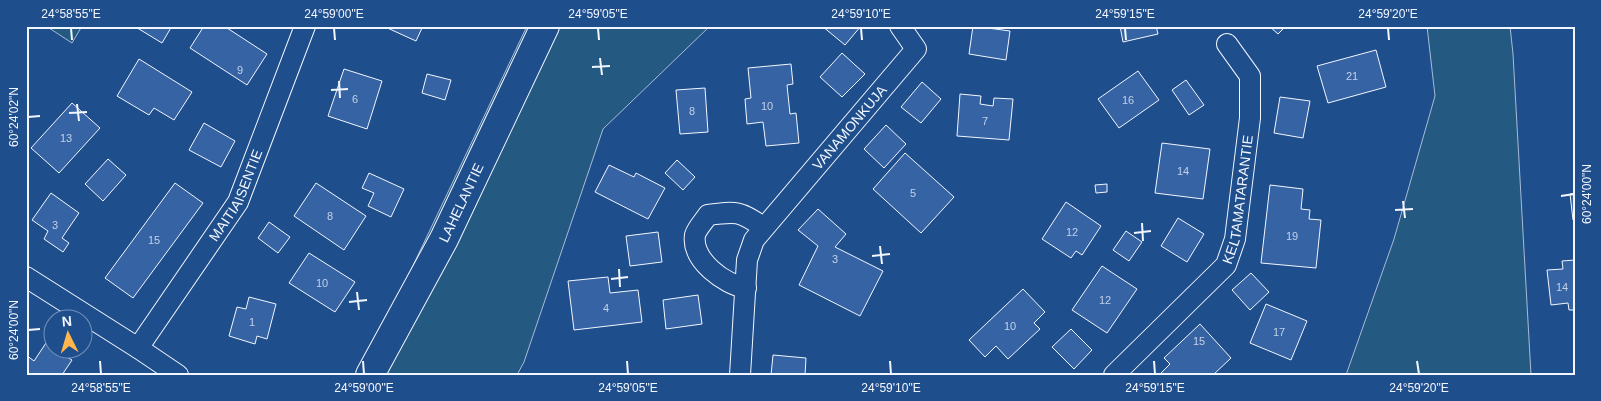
<svg xmlns="http://www.w3.org/2000/svg" width="1601" height="401" viewBox="0 0 1601 401" font-family="Helvetica,sans-serif">
<style>
.green{fill:#245a82;stroke:#a8bbd7}
.building{fill:#3563a3;stroke:#f2f6ff}
.lines{fill:none;stroke-linecap:round;stroke-linejoin:round}
.street-casing{stroke:#f2f6ff;stroke-width:22}
.secondary-casing{stroke:#f2f6ff;stroke-width:30}
.street{stroke:#1f4e8c;stroke-width:20}
.secondary{stroke:#1f4e8c;stroke-width:28}
.ticks{fill:none;stroke:#f2f6ff;stroke-width:2}
.labels{text-anchor:middle;stroke-width:4;stroke-linejoin:round;paint-order:stroke}
.number-label{font-size:11px;fill:#c3d1e8}
.street-label{font-size:14px;fill:#f2f6ff;stroke:#1f4e8c}
.neatline{fill:none;stroke:#f2f6ff;stroke-width:2}
.ticks-label{font-size:12px;text-anchor:middle;fill:#f2f6ff}
</style>
<rect width="100%" height="100%" fill="#1f4e8c"/>
<g class="green">
<path d="M46,26H82L72,43Z"/>
<path d="M527,26H710L603,129L524,362L517,375H361Z"/>
<path d="M1427,26H1510L1513,54L1531,375H1346L1394,239L1435,96Z"/>
</g>
<g class="building">
<path d="M134,26H172L162,43Z"/>
<path d="M204,26H224L267,54L247,85L190,48Z"/>
<path d="M383,26H423L416,41Z"/>
<path d="M822,26H861L845,45Z"/>
<path d="M973,26L1010,31L1006,60L969,54Z"/>
<path d="M1120,26H1156L1158,34L1123,42Z"/>
<path d="M1269,26H1286L1278,34Z"/>
<path d="M1376,50L1386,87L1328,103L1317,66Z"/>
<path d="M842,53L865,74L842,97L820,77Z"/>
<path d="M139,59L192,92L174,120L154,108L149,115L117,96Z"/>
<path d="M791,64L793,84L787,85L790,114L796,113L799,143L766,146L763,122L747,124L745,99L751,98L748,68Z"/>
<path d="M344,69L382,81L367,129L328,116Z"/>
<path d="M1138,71L1159,100L1119,128L1098,99Z"/>
<path d="M427,74L451,80L445,100L422,93Z"/>
<path d="M1186,80L1204,105L1189,115L1172,90Z"/>
<path d="M922,82L941,99L921,123L901,107Z"/>
<path d="M705,88L708,132L680,134L676,90Z"/>
<path d="M960,94L981,96L980,104L993,106L994,98L1013,99L1009,140L957,136Z"/>
<path d="M1280,97L1310,101L1303,138L1274,133Z"/>
<path d="M72,103L100,128L59,173L31,148Z"/>
<path d="M204,123L235,141L221,167L189,150Z"/>
<path d="M886,125L906,144L884,168L864,149Z"/>
<path d="M1162,143L1210,149L1203,199L1155,193Z"/>
<path d="M905,153L954,197L921,233L873,189Z"/>
<path d="M108,159L126,175L103,201L85,184Z"/>
<path d="M677,160L695,177L683,190L665,173Z"/>
<path d="M609,165L634,177L636,173L665,188L648,219L595,192Z"/>
<path d="M369,173L404,189L391,217L368,206L374,193L362,188Z"/>
<path d="M175,183L203,203L133,298L105,278Z"/>
<path d="M316,183L366,216L344,250L294,216Z"/>
<path d="M1107,184V192L1096,193L1095,185Z"/>
<path d="M1270,185L1303,189L1301,209L1310,210L1309,219L1321,220L1316,268L1261,263Z"/>
<path d="M51,193L79,213L62,238L69,243L63,252L44,239L48,231L32,220Z"/>
<path d="M1575,193V219L1573,220L1570,194Z"/>
<path d="M1066,202L1101,226L1082,255L1076,251L1071,258L1042,239Z"/>
<path d="M818,209L846,234L835,247L883,271L860,316L799,285L818,246L798,230Z"/>
<path d="M1178,218L1204,234L1187,262L1161,246Z"/>
<path d="M269,222L290,237L278,253L258,238Z"/>
<path d="M1126,231L1142,242L1129,261L1113,250Z"/>
<path d="M658,232L662,262L630,266L626,236Z"/>
<path d="M309,253L355,282L335,312L289,283Z"/>
<path d="M1575,260V310H1569L1568,303L1551,305L1547,270L1563,269L1562,261Z"/>
<path d="M1102,266L1137,289L1107,333L1072,310Z"/>
<path d="M1251,273L1269,292L1250,310L1232,290Z"/>
<path d="M608,277L610,293L638,290L642,322L574,330L568,281Z"/>
<path d="M1023,289L1045,312L1034,323L1040,329L1008,359L996,346L985,357L969,340Z"/>
<path d="M698,295L702,324L666,329L663,300Z"/>
<path d="M249,297L276,304L267,339L257,336L255,344L229,336L237,307L246,309Z"/>
<path d="M1266,304L1307,321L1291,360L1250,343Z"/>
<path d="M1200,324L1231,358L1213,375H1159L1170,364L1164,358Z"/>
<path d="M1071,329L1092,350L1074,369L1052,347Z"/>
<path d="M46,343L52,348L72,360L62,375H26V355L34,361Z"/>
<path d="M773,355L806,358L805,375H771Z"/>
</g>
<g class="lines">
<g class="street-casing">
<g id="street">
<path d="M26,277L138,348L178,375"/>
<path d="M746,288C725,285 691,260 695,235C697,228 705,220 708,215C737,211 740,211 763,227"/>
<path id="s1" d="M138,348L238,202L305,26"/>
<path id="s2" d="M740,375L747,260L754,240L916,49L900,26"/>
<path id="s3" d="M1114,375L1226,265L1235,239L1250,118V76L1227,44"/>
</g>
</g>
<g class="secondary-casing">
<g id="secondary">
<path id="s4" d="M370,375L444,239L545,26"/>
</g>
</g>
<use href="#street" class="street"/>
<use href="#secondary" class="secondary"/>
</g>
<path class="ticks" d="M71,28L72,40M334,28L335,40M598,28L599,40M861,28L862,40M1125,28L1126,40M1388,28L1389,40M600,58L602,75M592,67L610,66M339,81L340,98M331,90L348,89M77,104L79,121M69,113L87,112M28,117L40,116M1561,196L1574,194M1403,201L1405,218M1395,210L1413,209M1142,223L1143,241M1134,233L1151,231M880,246L882,264M872,256L890,254M619,269L620,287M611,279L628,277M357,292L359,310M349,302L367,300M28,330L40,329M100,361L101,374M363,361L364,374M627,361L628,374M890,361L891,374M1154,361L1155,374M1417,361L1419,374"/>
<g class="labels">
<g class="number-label">
<text x="240" y="74">9</text>
<text x="1352" y="80">21</text>
<text x="355" y="103">6</text>
<text x="1128" y="104">16</text>
<text x="767" y="110">10</text>
<text x="692" y="115">8</text>
<text x="985" y="125">7</text>
<text x="66" y="142">13</text>
<text x="1183" y="175">14</text>
<text x="913" y="197">5</text>
<text x="330" y="220">8</text>
<text x="55" y="229">3</text>
<text x="1072" y="236">12</text>
<text x="1292" y="240">19</text>
<text x="154" y="244">15</text>
<text x="835" y="263">3</text>
<text x="322" y="287">10</text>
<text x="1562" y="291">14</text>
<text x="1105" y="304">12</text>
<text x="606" y="312">4</text>
<text x="252" y="326">1</text>
<text x="1010" y="330">10</text>
<text x="1279" y="336">17</text>
<text x="1199" y="345">15</text>
</g>
<g class="street-label">
<text dy="5" stroke="none"><textPath href="#s2" startOffset="284">VANAMONKUJA</textPath></text>
<text dy="5" stroke="none"><textPath href="#s1" startOffset="182">MAITIAISENTIE</textPath></text>
<text dy="5" stroke="none"><textPath href="#s3" startOffset="224">KELTAMATARANTIE</textPath></text>
<text dy="5" stroke="none"><textPath href="#s4" startOffset="195">LAHELANTIE</textPath></text>
</g>
</g>
<rect width="1601" height="401" fill="none" stroke="#1f4e8c" stroke-width="55"/>
<g transform="translate(68 334) rotate(355)"><circle r="24" fill="#1f4e8c" stroke="#7391ba"/>
<path d="M0-4L9 19L0 12L-9 19Z" fill="#ffb74d"/>
<text y="-8" font-size="14" font-weight="bold" text-anchor="middle" fill="#f2f6ff">N</text>
</g>
<rect x="28" y="28" width="1546" height="346" class="neatline"/>
<g class="ticks-label">
<text x="71" y="18">24°58'55"E</text>
<text x="334" y="18">24°59'00"E</text>
<text x="598" y="18">24°59'05"E</text>
<text x="861" y="18">24°59'10"E</text>
<text x="1125" y="18">24°59'15"E</text>
<text x="1388" y="18">24°59'20"E</text>
<text transform="translate(14 117) rotate(-90)" y="4">60°24'02"N</text>
<text transform="translate(1587 194) rotate(-90)" y="4">60°24'00"N</text>
<text transform="translate(14 330) rotate(-90)" y="4">60°24'00"N</text>
<text x="101" y="392">24°58'55"E</text>
<text x="364" y="392">24°59'00"E</text>
<text x="628" y="392">24°59'05"E</text>
<text x="891" y="392">24°59'10"E</text>
<text x="1155" y="392">24°59'15"E</text>
<text x="1419" y="392">24°59'20"E</text>
</g>
</svg>
